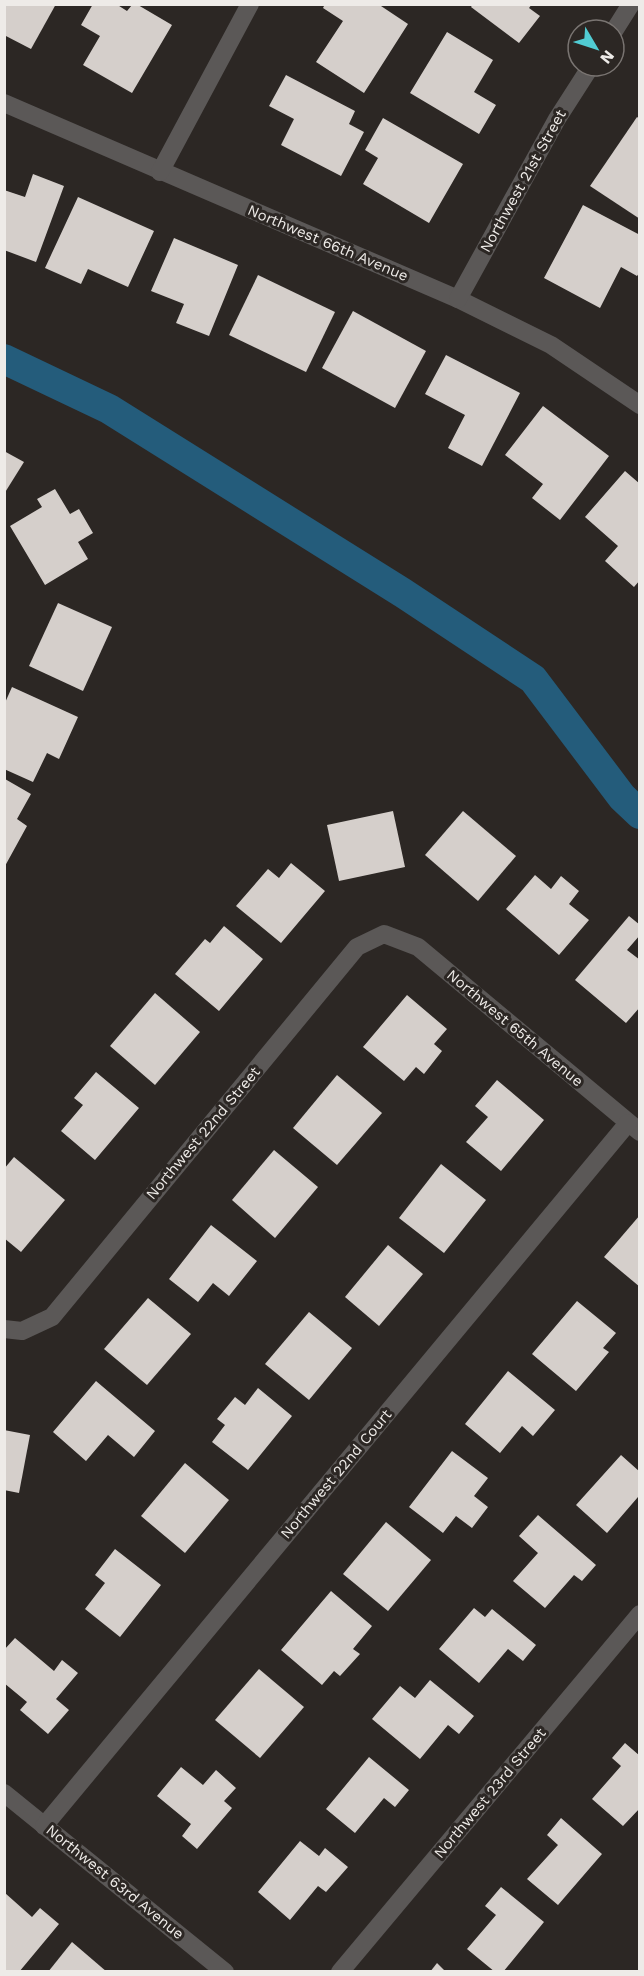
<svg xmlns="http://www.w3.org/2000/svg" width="644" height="1976" viewBox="0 0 644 1976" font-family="'Work Sans',sans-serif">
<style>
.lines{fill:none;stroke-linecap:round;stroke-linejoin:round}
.canal{stroke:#245c7b;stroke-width:30}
.building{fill:#d5cfcb}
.minor{stroke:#5b5857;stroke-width:18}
.labels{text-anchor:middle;stroke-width:6;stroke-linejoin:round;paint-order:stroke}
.street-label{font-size:15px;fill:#eeebe8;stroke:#2c2724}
</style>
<rect width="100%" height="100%" fill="#2c2724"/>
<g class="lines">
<path class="canal" d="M4,359L109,409L403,593L533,679L622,797L640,814"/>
</g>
<g class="building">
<path d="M4,4H56L31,49L4,35Z"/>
<path d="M93,4H116L127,11L132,5H138L172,25L132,93L83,65L100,36L81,25Z"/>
<path d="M325,4H378L408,24L364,93L316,62L343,21L323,8Z"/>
<path d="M473,4H532L529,8L540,16L519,43L471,7Z"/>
<path d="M447,32L493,60L474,92L496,105L479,134L410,93Z"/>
<path d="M286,75L355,111L349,124L364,132L341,176L281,145L294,119L269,106Z"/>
<path d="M637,117L640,119V219L590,186Z"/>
<path d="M383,118L463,164L429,223L363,184L378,158L365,150Z"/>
<path d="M33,174L64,186L36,262L4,250V190L25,197Z"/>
<path d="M78,197L154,231L128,287L88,269L81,284L45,268Z"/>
<path d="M583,205L640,235V272L637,276L621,267L600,308L544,278Z"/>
<path d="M174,238L238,265L209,336L176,323L184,304L151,291Z"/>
<path d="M258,275L335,312L306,372L229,335Z"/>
<path d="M353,311L426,351L395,408L322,368Z"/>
<path d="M446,355L520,393L482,466L448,448L465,415L425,394Z"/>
<path d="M543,406L609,456L560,520L532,498L543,484L505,455Z"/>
<path d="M4,451L24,462L4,494Z"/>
<path d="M625,471L640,484V580L634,587L605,561L618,546L585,517Z"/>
<path d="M55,489L70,514L79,509L93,533L78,542L88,559L45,585L10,526L42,507L37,499Z"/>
<path d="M58,603L112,627L83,691L29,666Z"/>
<path d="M12,687L78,717L59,759L47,753L33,782L4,769V705Z"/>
<path d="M5,779L31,794L17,819L27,826L5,866Z"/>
<path d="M393,811L405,867L339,881L327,825Z"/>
<path d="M463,811L516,856L478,901L425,855Z"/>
<path d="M291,863L325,891L281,943L236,906L268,869L279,878Z"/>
<path d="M535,875L551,889L561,876L579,891L569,904L589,920L559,955L506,909Z"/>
<path d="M629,916L640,925V935L627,950L640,960V1007L626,1023L575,980Z"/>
<path d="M224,926L263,959L219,1011L175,974L205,939L210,943Z"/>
<path d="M155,993L200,1032L155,1085L110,1046Z"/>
<path d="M407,995L447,1029L434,1044L442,1051L424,1074L416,1067L404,1081L363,1047Z"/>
<path d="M96,1072L139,1108L95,1160L61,1131L83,1105L74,1098Z"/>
<path d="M337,1075L382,1113L337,1165L293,1128Z"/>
<path d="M497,1080L544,1120L501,1171L466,1142L488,1117L475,1106Z"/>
<path d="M274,1150L318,1187L275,1238L232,1200Z"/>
<path d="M14,1157L65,1200L21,1252L4,1238V1169Z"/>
<path d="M441,1164L486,1200L444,1253L399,1218Z"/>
<path d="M640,1215V1287L604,1257Z"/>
<path d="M211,1225L257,1261L229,1296L213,1283L198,1302L169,1279Z"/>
<path d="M388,1245L423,1274L379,1326L345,1297Z"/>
<path d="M148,1298L191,1334L147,1385L104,1349Z"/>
<path d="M577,1301L616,1333L603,1348L609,1352L576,1391L532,1354Z"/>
<path d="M309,1312L352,1348L309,1400L265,1364Z"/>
<path d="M508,1371L555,1410L533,1436L522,1426L500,1453L465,1424Z"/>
<path d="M96,1381L155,1431L134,1457L108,1435L86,1461L53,1432Z"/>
<path d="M258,1388L292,1416L248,1470L212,1442L225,1425L217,1419L235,1397L245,1405Z"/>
<path d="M4,1430L30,1435L19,1493L4,1490Z"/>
<path d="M452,1451L488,1478L474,1496L488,1507L472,1528L456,1516L443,1533L409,1507Z"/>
<path d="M621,1455L640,1472V1499L638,1497L607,1533L576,1505Z"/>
<path d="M185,1463L229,1500L185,1553L141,1516Z"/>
<path d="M538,1515L596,1565L582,1581L574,1575L545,1608L513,1581L538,1553L519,1536Z"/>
<path d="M386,1522L431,1560L388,1611L343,1574Z"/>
<path d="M115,1549L161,1585L120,1637L85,1609L105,1583L95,1575Z"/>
<path d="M331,1591L372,1626L353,1649L360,1654L340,1676L334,1671L322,1685L281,1650Z"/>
<path d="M474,1608L485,1617L492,1609L536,1645L523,1661L508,1649L479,1683L439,1649Z"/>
<path d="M15,1638L54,1671L62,1660L78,1673L56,1699L69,1710L48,1734L20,1710L27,1702L4,1683V1650Z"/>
<path d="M259,1669L304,1707L260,1758L215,1720Z"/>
<path d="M430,1680L474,1716L459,1734L448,1725L420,1759L372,1719L400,1686L415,1698Z"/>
<path d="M625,1743L640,1756V1808L623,1826L592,1799L621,1766L612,1758Z"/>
<path d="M369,1757L409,1790L395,1807L384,1798L355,1833L326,1809Z"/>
<path d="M181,1767L203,1785L216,1770L236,1788L224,1801L232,1808L197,1849L182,1836L191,1824L157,1796Z"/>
<path d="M561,1818L602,1854L558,1905L527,1879L558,1845L547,1835Z"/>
<path d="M300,1841L319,1856L325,1848L348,1867L326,1892L318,1886L290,1920L258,1892Z"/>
<path d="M501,1887L544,1922L503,1972H495L467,1949L496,1915L485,1906Z"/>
<path d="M5,1893L32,1917L40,1908L59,1924L19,1972H5Z"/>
<path d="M72,1942L107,1972H48Z"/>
<path d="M437,1963L446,1972H430Z"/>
</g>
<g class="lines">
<g class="minor">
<path d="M614,31L631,4"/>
<path d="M4,103L458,299L551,345L640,405"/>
<path d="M160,172L250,4"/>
<path d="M458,299L557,119L591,66"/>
<path d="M4,1329L22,1331L52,1317L357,947L384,934L418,947L640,1132"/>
<path d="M4,1793L225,1972"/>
<path d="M44,1826L628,1123"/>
<path d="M340,1972L640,1614"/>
</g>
</g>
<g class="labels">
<g class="street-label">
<text transform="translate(523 181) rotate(-61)" y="5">Northwest 21st Street</text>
<text transform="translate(328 243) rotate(23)" y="5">Northwest 66th Avenue</text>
<text transform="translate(515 1028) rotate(40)" y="5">Northwest 65th Avenue</text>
<text transform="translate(203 1133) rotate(-50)" y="5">Northwest 22nd Street</text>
<text transform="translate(336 1474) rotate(-50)" y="5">Northwest 22nd Court</text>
<text transform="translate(490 1793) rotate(-50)" y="5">Northwest 23rd Street</text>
<text transform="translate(115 1882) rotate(39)" y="5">Northwest 63rd Avenue</text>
</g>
</g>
<rect width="644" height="1976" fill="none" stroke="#eeebe8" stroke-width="12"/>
<g transform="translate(596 48) rotate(129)"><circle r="28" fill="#2c2724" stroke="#7a7572" stroke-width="1.5"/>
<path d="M0-4.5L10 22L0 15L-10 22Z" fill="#51ccd3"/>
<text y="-9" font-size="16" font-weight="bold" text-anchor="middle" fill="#eeebe8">N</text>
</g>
</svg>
